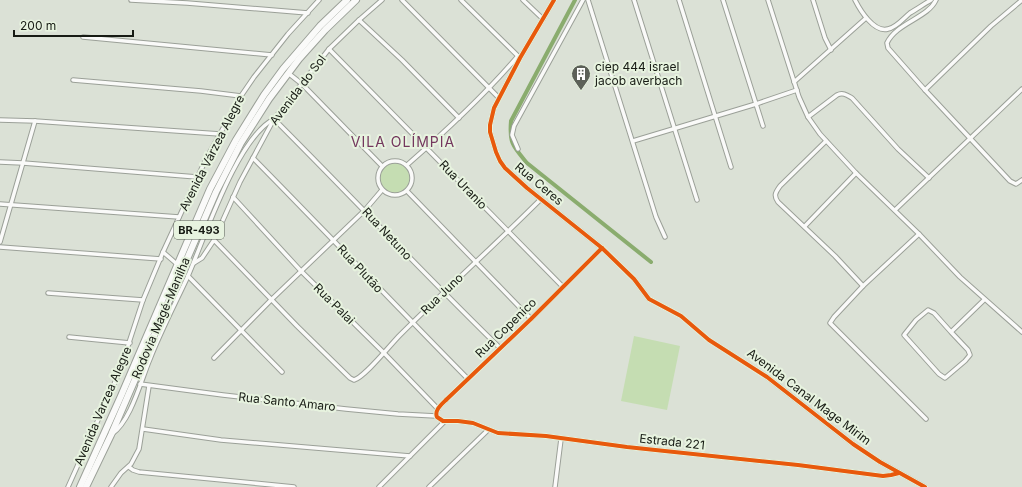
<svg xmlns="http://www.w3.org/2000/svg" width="1022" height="487" viewBox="0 0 1022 487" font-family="Inter,sans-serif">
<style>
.green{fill:#c5ddb2}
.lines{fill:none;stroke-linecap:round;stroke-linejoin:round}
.canal{stroke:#8aac6e;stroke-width:4}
.street-casing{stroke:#9ba098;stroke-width:5.5}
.highway-casing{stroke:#9ba098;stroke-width:8}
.street{stroke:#fafaf9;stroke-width:3.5}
.highway{stroke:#fafaf9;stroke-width:6}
.cycleway-casing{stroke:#e7f3df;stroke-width:6}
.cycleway{stroke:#e8590c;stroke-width:4}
.labels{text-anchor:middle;stroke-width:4;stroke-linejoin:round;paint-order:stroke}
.shield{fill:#e7f3df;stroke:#555c51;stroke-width:1}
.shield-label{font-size:11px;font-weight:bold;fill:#171b14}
.poi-label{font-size:12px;fill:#171b14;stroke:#e7f3df;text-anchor:start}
.street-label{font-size:12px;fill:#171b14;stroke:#e7f3df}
.quarter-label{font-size:14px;letter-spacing:1px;fill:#74375e;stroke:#e7f3df}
</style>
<rect width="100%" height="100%" fill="#dbe1d6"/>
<g class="green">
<circle cx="395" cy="178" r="15"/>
<path d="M634,336L680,346L667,410L621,401Z"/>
</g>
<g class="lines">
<path class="canal" d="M575,0L511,121C509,143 513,146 527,163L651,262"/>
<g class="street-casing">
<g id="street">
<path d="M131,0L187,3L308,13"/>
<path d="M402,0L499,98"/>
<path d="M461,0L519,57"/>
<path d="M523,0L543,19"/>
<path d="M554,0L520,58L494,108L490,125V132L496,152L500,161L505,168L527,188L602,248L634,279L649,299L681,316L709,340L767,377L853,444L880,462L925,487"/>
<path d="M588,0L656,217L665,237"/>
<path d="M634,0L697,200"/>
<path d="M679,0L731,167"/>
<path d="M723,0L763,126"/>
<path d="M768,0L799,97L808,117L820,134L856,173L919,234L960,277L1022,332"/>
<path d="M813,0L825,38L831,50"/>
<path d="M855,0C860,10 874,33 888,29C896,28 904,18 910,13C917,9 924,4 931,0"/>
<path d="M936,0C928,18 896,23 887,43L888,48L925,90L1010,181L1016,184L1022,180"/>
<path d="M359,20L402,60L459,118"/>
<path d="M83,37L272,55"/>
<path d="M329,49L563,287"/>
<path d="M288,73L302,84L382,166"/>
<path d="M73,80L201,91L241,96"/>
<path d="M794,82L866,18"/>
<path d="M925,90L991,26L1022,0"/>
<path d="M808,117L837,95C843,92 847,95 852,98L898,149L929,178"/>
<path d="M0,120L35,121L220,134"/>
<path d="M633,141L756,104L797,90"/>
<path d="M826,141L780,186C776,192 773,195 778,202L835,256L863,286"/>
<path d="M518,149L512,135L514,126L583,0"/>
<path d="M253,158C325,231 396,306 468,379"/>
<circle cx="395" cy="178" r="17"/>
<path d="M0,162L23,163L197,177"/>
<path d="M407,165C446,131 484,96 518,56"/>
<path d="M407,191L531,319"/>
<path d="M233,197L301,271L384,353L438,409"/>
<path d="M0,204L179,217"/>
<path d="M895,210L1022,89"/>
<path d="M805,226L856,173"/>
<path d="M919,234L863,286L834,317L830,323L926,419"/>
<path d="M214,240L240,182L274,119L329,49L359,20L382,0"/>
<path d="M0,242L35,121"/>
<path d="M0,247L161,259"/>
<path d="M602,248L531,319L447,399C442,404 434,410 437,417L443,421H458L473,423L498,433L546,436L627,447L798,465L883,476L891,475L899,473"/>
<path d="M163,252L178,265"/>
<path d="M194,263L202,258L214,240L297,326L350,378L354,380C365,377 390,345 400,335C446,289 495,245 541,199"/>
<path d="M188,276L282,372"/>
<path d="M48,293L143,300"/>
<path d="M951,332L968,350L970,355L965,361L945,378L939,374L904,335L916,320L928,310L934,313L951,332L984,300"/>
<path d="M69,337L130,343"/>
<path d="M214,358L271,300L365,210L382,190"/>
<path d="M140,384L223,395L346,409L398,414L436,416"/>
<path d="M143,429L221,440L410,456"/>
<path d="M112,434C131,421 141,380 150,359C161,331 175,304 188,276C205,237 237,138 274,119C350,195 423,273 500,348"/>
<path d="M129,467L133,470L139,472L294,487"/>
<path d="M68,487L119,373L143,300L163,252L206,159L241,96L254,77L288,34L319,0"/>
<path d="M111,487L121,473L131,464L139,449L149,386"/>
<path d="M379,487L445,421"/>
<path d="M429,487L488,430"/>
<path d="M555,487L561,439"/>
</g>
</g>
<g class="highway-casing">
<g id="highway">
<path d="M80,487L121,396L210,189L236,140L264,95L283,69L320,26L347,0"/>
<path d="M86,487L111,435L216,192L241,143L269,99L299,59L325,30L356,0"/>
</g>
</g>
<use href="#street" class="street"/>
<use href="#highway" class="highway"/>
<g class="cycleway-casing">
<g id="cycleway">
<path d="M554,0L520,58L494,108L490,125V132L496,152L500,161L505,168L527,188L602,248L634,279L649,299L681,316L709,340L767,377L853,444L880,462L925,487"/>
<path d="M602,248L531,319L447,399C442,404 434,410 437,417L443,421H458L473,423L498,433L546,436L627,447L798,465L883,476L891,475L899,473"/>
</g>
</g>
<use href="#cycleway" class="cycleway"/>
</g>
<defs>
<g id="building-pin" transform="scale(1)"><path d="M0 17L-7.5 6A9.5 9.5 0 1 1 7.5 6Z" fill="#5c6058" stroke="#e7f3df"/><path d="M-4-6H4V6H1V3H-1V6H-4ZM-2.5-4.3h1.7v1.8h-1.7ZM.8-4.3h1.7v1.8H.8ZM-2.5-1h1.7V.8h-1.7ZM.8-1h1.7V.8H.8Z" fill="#fff"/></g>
</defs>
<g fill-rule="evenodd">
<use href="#building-pin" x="581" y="74"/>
</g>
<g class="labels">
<rect class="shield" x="174" y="221" width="50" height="18" rx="3"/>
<g class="shield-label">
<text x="199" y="234">BR-493</text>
</g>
<g class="poi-label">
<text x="595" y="71">ciep 444 israel<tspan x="595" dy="14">jacob averbach</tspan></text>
</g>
<g class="street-label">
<text transform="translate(298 90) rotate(-53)" y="4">Avenida do Sol</text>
<text transform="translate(212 153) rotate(-63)" y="4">Avenida Várzea Alegre</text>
<text transform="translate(539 184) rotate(40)" y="4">Rua Ceres</text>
<text transform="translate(463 185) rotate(46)" y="4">Rua Uranio</text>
<text transform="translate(387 234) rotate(47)" y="4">Rua Netuno</text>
<text transform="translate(360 269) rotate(47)" y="4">Rua Plutão</text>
<text transform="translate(442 294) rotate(-44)" y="4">Rua Juno</text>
<text transform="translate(334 304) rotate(45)" y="4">Rua Palai</text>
<text transform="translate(161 318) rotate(-67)" y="4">Rodovia Magé-Manilha</text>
<text transform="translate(506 328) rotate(-44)" y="4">Rua Copenico</text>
<text transform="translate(809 397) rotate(37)" y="4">Avenida Canal Mage Mirim</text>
<text transform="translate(287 402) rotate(6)" y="4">Rua Santo Amaro</text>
<text transform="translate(103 406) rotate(-67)" y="4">Avenida Varzea Alegre</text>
<text transform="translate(672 442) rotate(6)" y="4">Estrada 221</text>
</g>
<g class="quarter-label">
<text x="403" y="147">VILA OLÍMPIA</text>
</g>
</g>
<path d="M14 30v6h119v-6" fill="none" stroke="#171b14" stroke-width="2"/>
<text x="20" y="30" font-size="12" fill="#171b14" stroke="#e7f3df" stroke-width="3" paint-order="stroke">200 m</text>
</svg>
